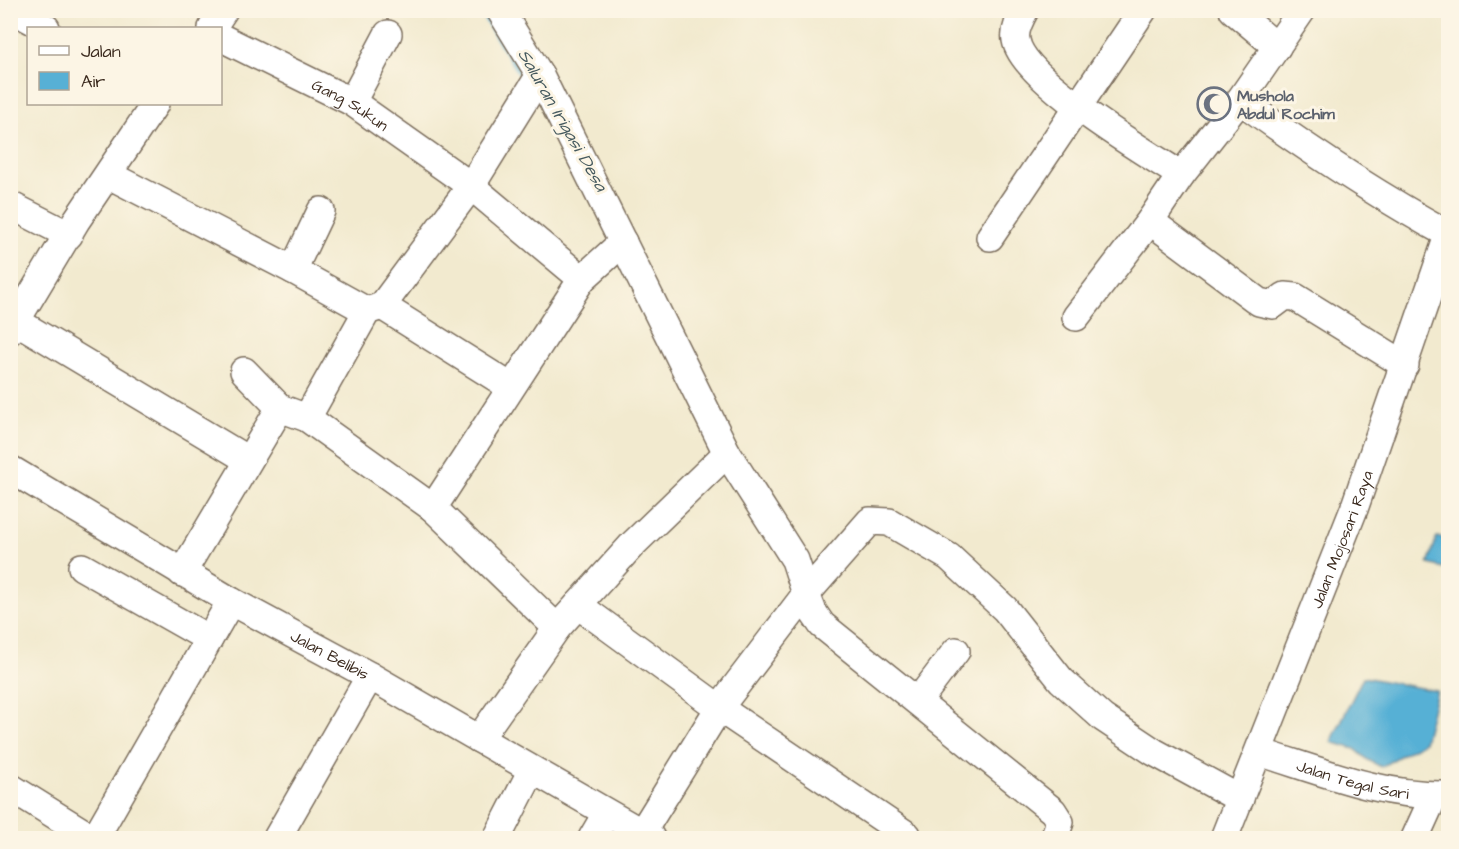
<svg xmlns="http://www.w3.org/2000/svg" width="1459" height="849" viewBox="0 0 1459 849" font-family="'Architects Daughter',sans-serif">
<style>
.water{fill:#57b0d5;stroke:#496d7a;stroke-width:1.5}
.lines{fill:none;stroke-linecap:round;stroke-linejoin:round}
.stream{stroke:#57b0d5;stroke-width:6}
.minor-casing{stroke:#7b6d5c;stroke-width:30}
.minor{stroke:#fff;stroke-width:27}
.labels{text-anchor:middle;stroke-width:6;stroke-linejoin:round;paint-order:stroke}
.worship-label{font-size:16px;font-weight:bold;fill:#5b616d;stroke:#fcf5e5;text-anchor:start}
.street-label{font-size:16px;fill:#3b2a1e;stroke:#fcf5e5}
.water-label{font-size:18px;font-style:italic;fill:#45595e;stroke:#fcf5e5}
</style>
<rect width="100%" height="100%" fill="#fcf5e5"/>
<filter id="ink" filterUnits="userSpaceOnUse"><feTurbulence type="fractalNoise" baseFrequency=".0167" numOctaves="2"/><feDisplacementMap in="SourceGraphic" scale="12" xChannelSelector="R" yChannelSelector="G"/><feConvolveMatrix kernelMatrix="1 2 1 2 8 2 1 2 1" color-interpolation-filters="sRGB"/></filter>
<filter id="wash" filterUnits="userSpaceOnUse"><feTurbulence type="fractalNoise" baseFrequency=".008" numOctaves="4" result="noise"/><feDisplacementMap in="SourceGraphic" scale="24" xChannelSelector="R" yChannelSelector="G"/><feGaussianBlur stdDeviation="1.35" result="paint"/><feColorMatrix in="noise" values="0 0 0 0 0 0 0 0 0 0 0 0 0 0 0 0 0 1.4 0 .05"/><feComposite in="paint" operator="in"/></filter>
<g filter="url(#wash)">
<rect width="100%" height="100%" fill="#f2eacf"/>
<g class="water">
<path d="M1437,537L1448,539V569L1428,564Z"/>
<path d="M1363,677L1437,691L1424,742L1381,767L1368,760L1355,749L1331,742Z"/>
</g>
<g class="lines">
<path class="stream" d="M481,10L527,84"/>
</g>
</g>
<g filter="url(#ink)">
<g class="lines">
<g class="minor-casing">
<g id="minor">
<path d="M13,10L46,28"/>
<path d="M500,10L540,75L727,453L795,560L806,594L813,612L822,625L1053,811L1060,822L1054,838"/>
<path d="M1025,10C1020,19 1014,30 1016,40C1022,79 1146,153 1181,175L1240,100L1302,10"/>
<path d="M1233,10L1277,47"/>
<path d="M212,28L224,10"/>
<path id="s1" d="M220,37L352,102L471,186L582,279L433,508L557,628"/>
<path d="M1240,100C1307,149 1375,194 1448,234"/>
<path d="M352,102L388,34"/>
<path d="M109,175L293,270L367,311"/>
<path d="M10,205L69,235"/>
<path d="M1150,221L1259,302L1273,305L1285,296L1295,297L1405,365"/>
<path d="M990,237L1143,10"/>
<path d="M293,270L321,211"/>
<path d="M582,279L623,242"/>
<path d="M382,306L511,387"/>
<path d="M1076,317L1150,221L1181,175"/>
<path d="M16,321L248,460"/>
<path d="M10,331L76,221L155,104"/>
<path d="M244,371L280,408L307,418L433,508"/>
<path d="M307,418L367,311L382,306L471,186L540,75"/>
<path id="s2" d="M10,469L231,601L370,676L651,838"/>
<path d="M82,567L209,639"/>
<path d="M182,573L280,408"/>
<path d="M578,605L719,708L907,835L905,838"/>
<path d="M918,701L956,651"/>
<path d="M479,739L557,628L632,545L727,453"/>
<path id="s3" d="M1259,752C1321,771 1383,797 1448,795"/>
<path d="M10,787L92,838"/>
<path d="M641,834L719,708L806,594L870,521L889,522L949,557L1005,609L1061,680L1103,718L1154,752L1240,799"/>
<path d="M95,838L231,601"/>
<path d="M277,838L370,676"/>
<path d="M497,838L532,770"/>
<path d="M592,838L606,814"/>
<path id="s4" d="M1224,838L1354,509L1448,236"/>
<path d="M1415,838L1434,796"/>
</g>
</g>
<use href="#minor" class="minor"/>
</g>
</g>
<defs>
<g id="mosque-ring" transform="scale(1.725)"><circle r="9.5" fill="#fcf5e5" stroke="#6b7280" stroke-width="1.5"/><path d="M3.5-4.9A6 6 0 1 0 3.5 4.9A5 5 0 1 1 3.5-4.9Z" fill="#6b7280"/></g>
</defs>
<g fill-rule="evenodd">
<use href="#mosque-ring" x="1214" y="104"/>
</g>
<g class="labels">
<g class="worship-label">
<text x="1237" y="101">Mushola<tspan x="1237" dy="18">Abdul Rochim</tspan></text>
</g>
<g class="street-label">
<text dy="6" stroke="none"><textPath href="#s1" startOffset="147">Gang Sukun</textPath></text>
<text dy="6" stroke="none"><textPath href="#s4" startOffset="321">Jalan Mojosari Raya</textPath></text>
<text dy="6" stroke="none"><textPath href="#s2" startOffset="370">Jalan Belibis</textPath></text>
<text dy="6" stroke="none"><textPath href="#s3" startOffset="98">Jalan Tegal Sari</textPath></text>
</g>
<g class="water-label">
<text transform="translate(563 120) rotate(60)" y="6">Saluran Irigasi Desa</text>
</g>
</g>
<rect width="1459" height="849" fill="none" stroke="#fcf5e5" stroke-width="36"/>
<rect x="27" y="27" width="195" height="78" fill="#fcf5e5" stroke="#afa495" stroke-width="1.5"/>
<rect x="39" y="46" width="30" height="9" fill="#ffffff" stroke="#afa495" stroke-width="1.5"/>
<text x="81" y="57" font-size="18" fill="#3b2a1e">Jalan</text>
<rect x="39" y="72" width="30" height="18" fill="#57b0d5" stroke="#afa495" stroke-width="1.5"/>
<text x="81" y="87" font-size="18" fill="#3b2a1e">Air</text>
</svg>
